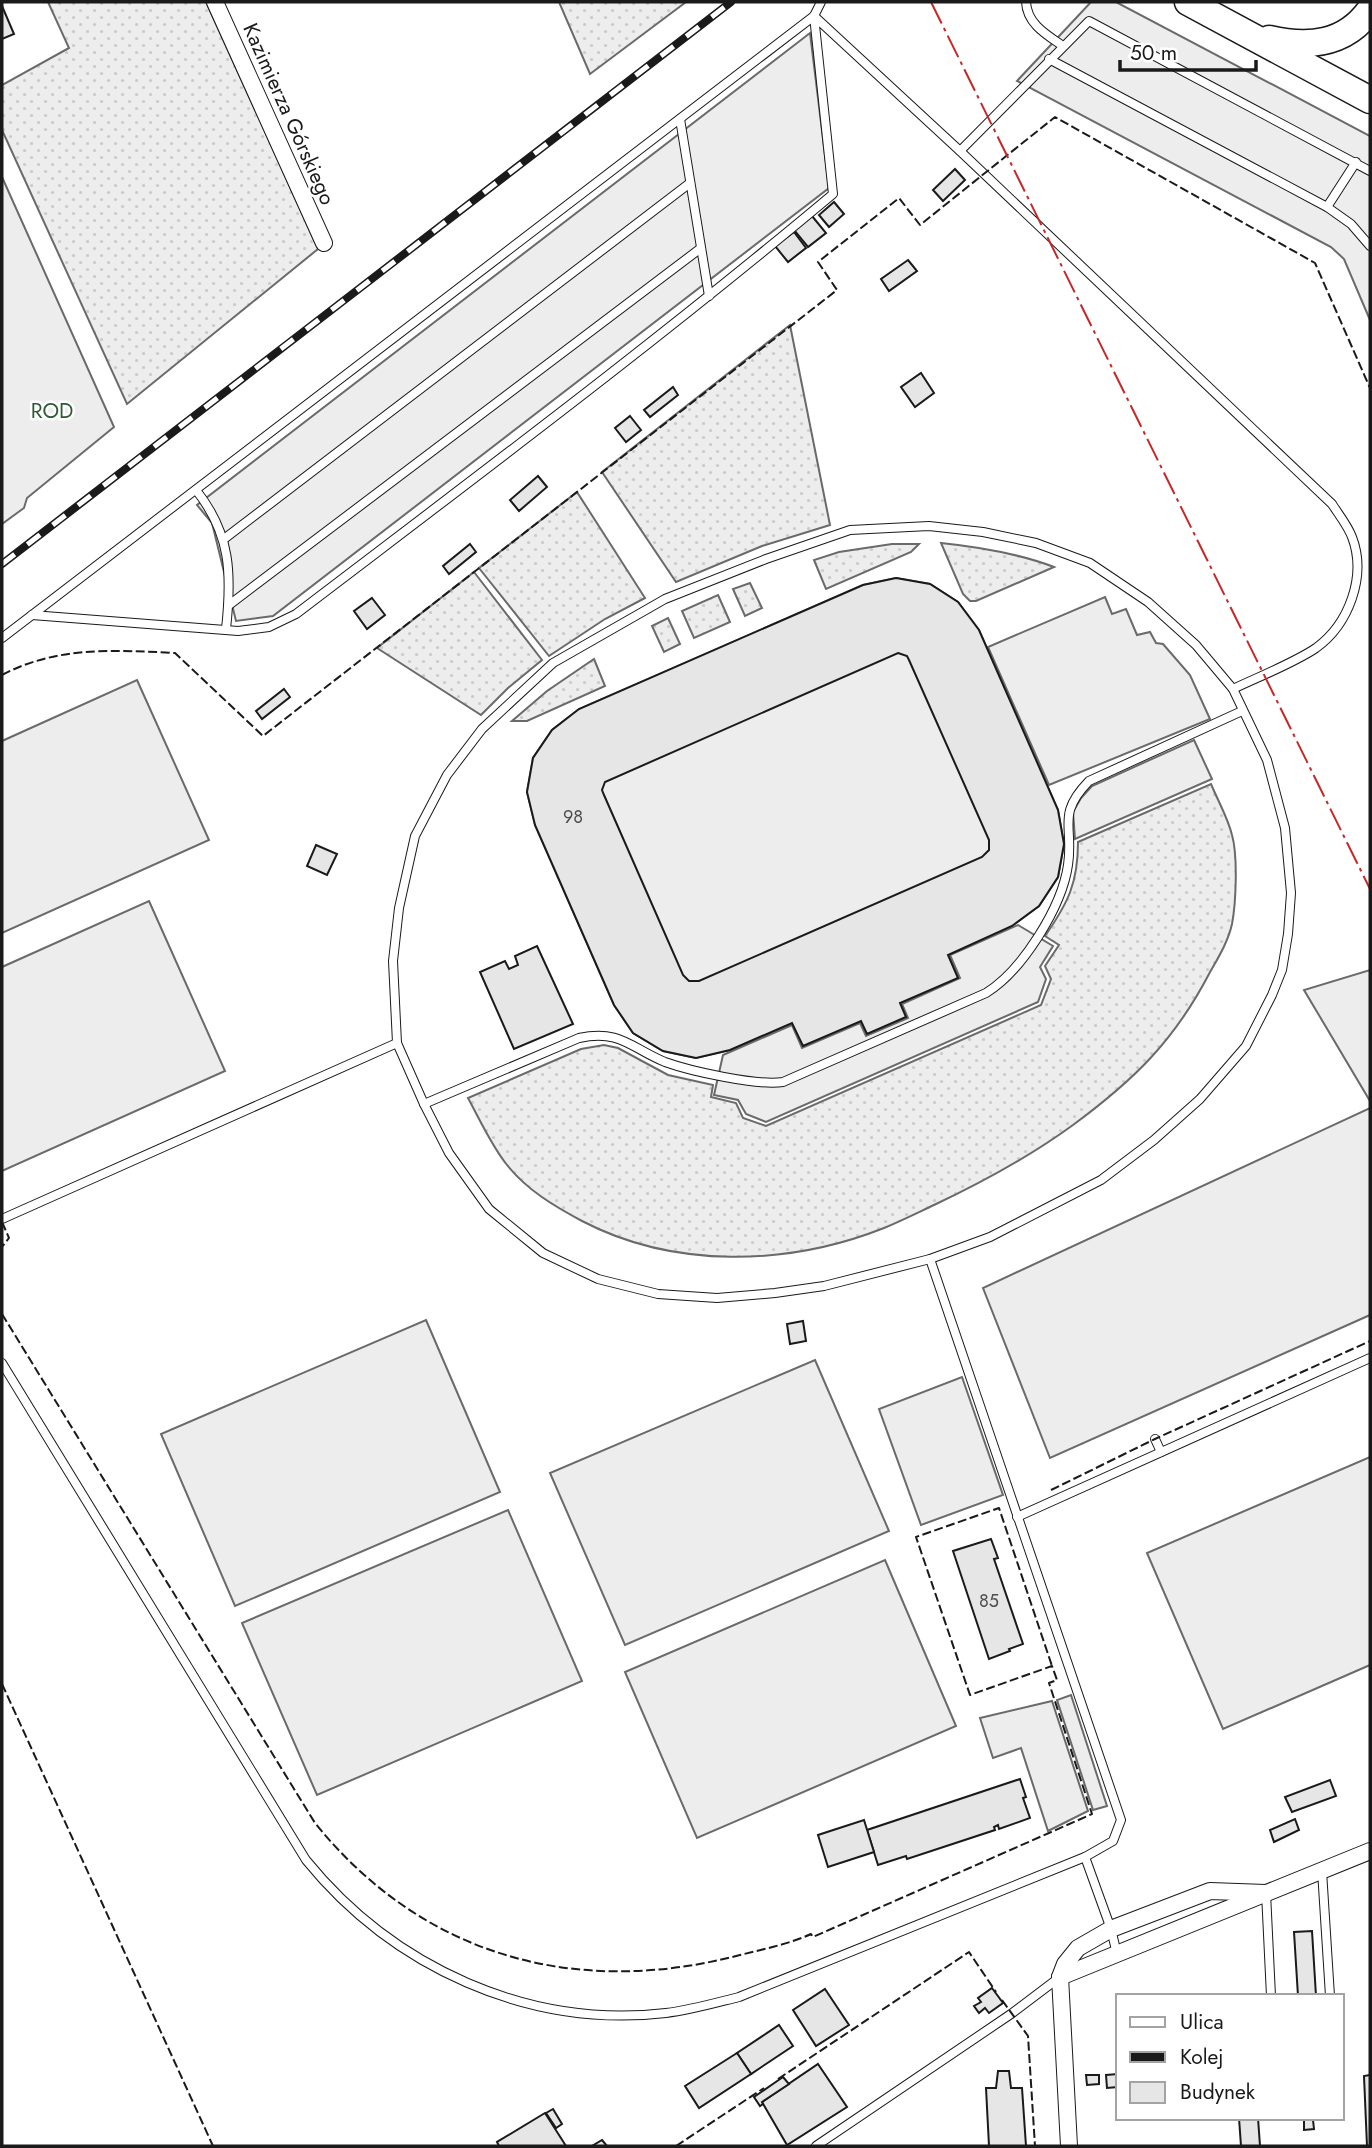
<svg xmlns="http://www.w3.org/2000/svg" width="1372" height="2148" viewBox="0 0 1372 2148" font-family="Jost,sans-serif">
<style>
.grass{fill:url(#grass-dots);stroke:#6a6a6a;stroke-width:2}
.built{fill:#ededed;stroke:#6a6a6a;stroke-width:2}
.building{fill:#e6e6e6;stroke:#1a1a1a;stroke-width:2;fill-rule:evenodd}
.lines{fill:none;stroke-linecap:round;stroke-linejoin:round}
.service-casing{stroke:#1a1a1a;stroke-width:10}
.minor-casing{stroke:#1a1a1a;stroke-width:18}
.primary-casing{stroke:#1a1a1a;stroke-width:29}
.service{stroke:#fff;stroke-width:8}
.minor{stroke:#fff;stroke-width:16}
.primary{stroke:#fff;stroke-width:26}
.rail-casing{stroke:#1a1a1a;stroke-width:8}
.rail{stroke:#fff;stroke-width:5;stroke-dasharray:16;stroke-linecap:butt}
.fence{stroke:#1a1a1a;stroke-width:2;stroke-dasharray:9 3.5;stroke-linecap:butt}
.power{stroke:#c62828;stroke-width:2;stroke-dasharray:24 5 3.5 5;stroke-linecap:butt}
.labels{text-anchor:middle;stroke-width:5;stroke-linejoin:round;paint-order:stroke}
.number-label{font-size:18px;fill:#4d4d4d}
.street-label{font-size:21px;fill:#1a1a1a;stroke:#fff}
.park-label{font-size:21px;fill:#2b5a34;stroke:#fff}
</style>
<defs>
<pattern id="grass-dots" width="8" height="8" patternUnits="userSpaceOnUse" patternTransform="scale(1.75)"><rect width="8" height="8" fill="#ededed"/><path d="M2 2h.1M6 6h.1" fill="none" stroke="#cbcbcb" stroke-width="1.8" stroke-linecap="round"/></pattern>
</defs>
<rect width="100%" height="100%" fill="#fff"/>
<g class="grass">
<path d="M48,2H206L318,249L127,404L2,130V85L69,48Z"/>
<path d="M559,2H686L590,74Z"/>
<path d="M790,325L830,525L762,546L676,582L602,472Z"/>
<path d="M577,492L645,598L605,619L549,656L479,568Z"/>
<path d="M941,543C980,547 1017,553 1054,567L976,601H970L963,594Z"/>
<path d="M892,544H919L911,552L826,589L814,560L839,552Z"/>
<path d="M474,572L542,660L508,688L481,715L377,648Z"/>
<path d="M750,583L762,608L745,616L733,589Z"/>
<path d="M718,595L730,622L694,638L682,611Z"/>
<path d="M668,618L680,644L664,652L652,626Z"/>
<path d="M594,659L605,686L527,721H512L547,691Z"/>
<path d="M1211,784C1218,801 1228,818 1232,835C1238,856 1236,903 1232,924C1228,942 1218,958 1209,974C1174,1041 1134,1080 1073,1125C1029,1157 983,1182 934,1205C917,1213 901,1221 884,1228C788,1266 674,1269 582,1221C554,1206 527,1190 507,1165C491,1145 480,1120 468,1098L581,1049L604,1045L618,1048L668,1075L713,1085L711,1097L736,1103L743,1118L766,1126L1041,1005L1051,979L1045,966L1059,945L1045,936C1068,903 1078,883 1078,842Z"/>
</g>
<g class="built">
<path d="M1091,2H1116L1370,136V320L1344,259L1331,247L1017,81Z"/>
<path d="M810,33L829,188L273,616L236,621L212,523L197,505Z"/>
<path d="M2,177L114,427L27,498L24,508L2,524Z"/>
<path d="M896,578L930,584L958,602L979,630L1058,810L1064,844L1058,877L1039,906L1012,926L948,954L958,978L901,1003L906,1017L867,1034L860,1021L803,1046L792,1023L730,1050L696,1058L663,1051L633,1033L614,1005L535,825L527,792L533,758L552,730L579,709L863,585Z"/>
<path d="M1105,597L1112,614L1126,609L1137,635L1150,632L1156,643L1163,644L1190,675L1210,719L1049,785L988,647Z"/>
<path d="M137,680L209,840L2,933V741Z"/>
<path d="M1194,740L1212,779L1075,839L1073,812L1081,798L1092,786Z"/>
<path d="M149,901L225,1071L2,1171V967Z"/>
<path d="M1018,925L1053,946L1040,967L1046,979L1038,1002L766,1122L746,1114L738,1100L714,1095L723,1055L792,1025L802,1048L860,1023L866,1036L908,1018L902,1004L960,978L950,955Z"/>
<path d="M1370,970V1101L1304,990Z"/>
<path d="M1370,1108V1315L1050,1458L983,1288Z"/>
<path d="M426,1320L500,1492L235,1606L161,1434Z"/>
<path d="M815,1360L889,1531L625,1645L550,1473Z"/>
<path d="M962,1377L1003,1495L921,1525L879,1409Z"/>
<path d="M1370,1457V1665L1223,1729L1147,1553Z"/>
<path d="M508,1510L582,1681L317,1795L242,1623Z"/>
<path d="M885,1560L956,1726L697,1838L625,1672Z"/>
<path d="M1071,1695L1107,1806L1093,1810L1057,1700Z"/>
<path d="M1052,1701L1088,1811L1048,1831L1021,1748L993,1758L980,1718Z"/>
</g>
<g class="building">
<path d="M2,6L14,34L2,39Z"/>
<path d="M955,169L965,180L943,201L933,190Z"/>
<path d="M834,202L844,214L829,227L819,215Z"/>
<path d="M812,216L826,233L808,247L794,230Z"/>
<path d="M794,232L806,248L788,262L775,246Z"/>
<path d="M908,260L917,271L889,291L881,279Z"/>
<path d="M921,373L934,393L915,407L901,387Z"/>
<path d="M673,387L678,395L650,417L644,410Z"/>
<path d="M630,416L641,430L626,442L615,428Z"/>
<path d="M538,476L547,487L519,511L510,500Z"/>
<path d="M470,544L476,552L449,574L443,566Z"/>
<path d="M896,578L930,584L958,602L979,630L1058,810L1064,844L1058,877L1039,906L1012,926L948,955L958,978L900,1003L906,1017L867,1034L861,1021L803,1046L792,1023L730,1050L696,1058L663,1051L633,1033L614,1005L535,825L527,792L533,758L552,730L579,709L863,585ZM898,653L907,656L909,660L989,840V850L982,857L699,981H689L683,975L604,795L602,790L605,782Z"/>
<path d="M372,598L385,615L367,629L354,611Z"/>
<path d="M284,689L290,697L262,719L256,711Z"/>
<path d="M316,845L337,854L327,875L307,866Z"/>
<path d="M537,946L573,1024L514,1049L480,972L505,961L509,969L518,965L515,956Z"/>
<path d="M803,1321L806,1341L790,1344L787,1324Z"/>
<path d="M991,1539L998,1558L994,1559L1023,1644L1009,1649L1010,1651L989,1659L953,1551Z"/>
<path d="M1020,1779L1026,1797L1023,1798L1030,1818L999,1829L998,1825L994,1827L995,1830L907,1859L906,1856L878,1865L867,1830Z"/>
<path d="M1330,1780L1336,1796L1292,1812L1285,1797Z"/>
<path d="M1295,1819L1299,1830L1274,1842L1270,1830Z"/>
<path d="M864,1820L874,1852L828,1867L818,1835Z"/>
<path d="M1312,1931L1316,1996H1298L1294,1932Z"/>
<path d="M992,1988L1003,2003L989,2013L985,2008L979,2013L974,2006L981,2002L978,1998Z"/>
<path d="M825,1989L849,2025L816,2046L793,2010Z"/>
<path d="M779,2025L793,2046L751,2074L737,2053Z"/>
<path d="M737,2053L751,2074L699,2108L685,2086Z"/>
<path d="M818,2064L847,2107L787,2145L762,2102Z"/>
<path d="M998,2071H1009L1011,2088H1022L1026,2146H989L986,2088H996Z"/>
<path d="M1118,2074V2087L1107,2088L1106,2075Z"/>
<path d="M1086,2075H1099V2084L1087,2085Z"/>
<path d="M1370,2075V2146H1367L1364,2076Z"/>
<path d="M783,2077L789,2084L762,2102L763,2104L760,2106L754,2097Z"/>
<path d="M553,2109L562,2124L556,2128L546,2113Z"/>
<path d="M545,2113L566,2146H499L497,2142Z"/>
<path d="M1239,2118H1258L1260,2146H1241Z"/>
<path d="M1304,2120H1313L1314,2129L1304,2130Z"/>
<path d="M602,2140L607,2146H592Z"/>
</g>
<g class="lines">
<g class="service-casing">
<g id="service">
<path d="M1026,2C1027,24 1047,35 1063,46"/>
<path d="M1049,59L1327,207L1351,224L1370,246"/>
<path d="M680,119L709,296"/>
<path d="M960,151L1089,21L1370,171"/>
<path d="M1327,207L1356,162"/>
<path d="M196,490C231,534 232,574 226,629"/>
<path d="M929,526L983,532L1036,543L1090,563L1148,602L1196,645L1233,689L1267,760L1285,828L1291,893L1288,934L1282,970L1272,995L1246,1046L1200,1099L1154,1140L1101,1180L990,1237L930,1259L824,1286L775,1293L717,1298L658,1294L598,1279L543,1253L489,1209L449,1153L424,1104L397,1043L393,961L399,908L415,836L447,775L482,729L553,663L665,599L766,559L850,530Z"/>
<path d="M224,539L690,183"/>
<path d="M229,605L701,248"/>
<path d="M32,615L238,631L269,627L296,614C477,476 659,340 833,194L814,16L960,151L1332,504C1339,515 1348,526 1352,537C1367,576 1349,624 1316,648C1294,663 1258,677 1233,689"/>
<path d="M2,638L814,16L821,2"/>
<path d="M424,1104L579,1038C620,1029 631,1048 665,1062C690,1071 757,1086 783,1082L986,993C1022,971 1062,907 1068,865C1074,826 1056,815 1089,781L1242,711"/>
<path d="M2,1219L397,1043"/>
<path d="M930,1259L1121,1820L1113,1841L1085,1857L1111,1929L1117,1954"/>
<path d="M2,1363L306,1860C393,1967 528,2029 666,2013C691,2010 715,2003 739,1997L1085,1857"/>
<path d="M1155,1439L1161,1452"/>
<path d="M1017,1517L1370,1358"/>
<path d="M1322,1871L1330,1996"/>
<path d="M1266,1893L1271,1996"/>
<path d="M816,2146L1011,2014L1060,1977"/>
</g>
</g>
<g class="minor-casing">
<g id="minor">
<path d="M215,2L324,243"/>
<path d="M1060,1977L1370,1851"/>
<path d="M1069,2146L1060,1977L1065,1964L1078,1948L1111,1929L1210,1891L1266,1893"/>
</g>
</g>
<g class="primary-casing">
<g id="primary">
<path d="M1188,2L1370,100"/>
<path d="M1269,39C1308,48 1345,45 1370,10"/>
</g>
</g>
<use href="#service" class="service"/>
<use href="#minor" class="minor"/>
<use href="#primary" class="primary"/>
<g class="rail-casing">
<path id="rail" d="M2,564L731,2"/>
</g>
<use href="#rail" class="rail"/>
<g class="fence">
<path d="M2,675C57,646 114,650 175,653L263,736L837,290L818,262L899,198L920,225L1055,117L1315,263L1370,388"/>
<path d="M2,1222L9,1238L2,1247"/>
<path d="M2,1314L315,1823C423,1957 577,1998 740,1955C764,1949 789,1944 811,1934L813,1937L1092,1814L1049,1683L1057,1680L1052,1666L970,1695L916,1537L999,1508L1052,1666"/>
<path d="M1051,1490L1155,1439L1370,1341"/>
<path d="M2,1684L213,2146"/>
<path d="M1002,2000L1028,2036L1035,2146"/>
<path d="M778,2079L969,1952L996,1992"/>
<path d="M676,2146L764,2088"/>
</g>
<path class="power" d="M931,2L1370,889"/>
</g>
<g class="labels">
<g class="number-label">
<text x="573" y="823">98</text>
<text x="989" y="1607">85</text>
</g>
<g class="street-label">
<text transform="translate(289 114) rotate(66)" y="7">Kazimierza Górskiego</text>
</g>
<g class="park-label">
<text x="52" y="418">ROD</text>
</g>
</g>
<rect width="1372" height="2148" fill="none" stroke="#1a1a1a" stroke-width="7"/>
<rect x="1116" y="1994" width="228" height="126" fill="#ffffff" stroke="#a3a3a3" stroke-width="2"/>
<rect x="1130" y="2017" width="35" height="10" fill="#ffffff" stroke="#a3a3a3" stroke-width="2"/>
<text x="1180" y="2029" font-size="21" fill="#1a1a1a">Ulica</text>
<rect x="1130" y="2052" width="35" height="10" fill="#1a1a1a" stroke="#a3a3a3" stroke-width="2"/>
<text x="1180" y="2064" font-size="21" fill="#1a1a1a">Kolej</text>
<rect x="1130" y="2082" width="35" height="21" fill="#e6e6e6" stroke="#a3a3a3" stroke-width="2"/>
<text x="1180" y="2099" font-size="21" fill="#1a1a1a">Budynek</text>
<path d="M1120 60v10h136v-10" fill="none" stroke="#1a1a1a" stroke-width="3.5"/>
<text x="1130" y="60" font-size="21" fill="#1a1a1a" stroke="#ffffff" stroke-width="5" paint-order="stroke">50 m</text>
</svg>
